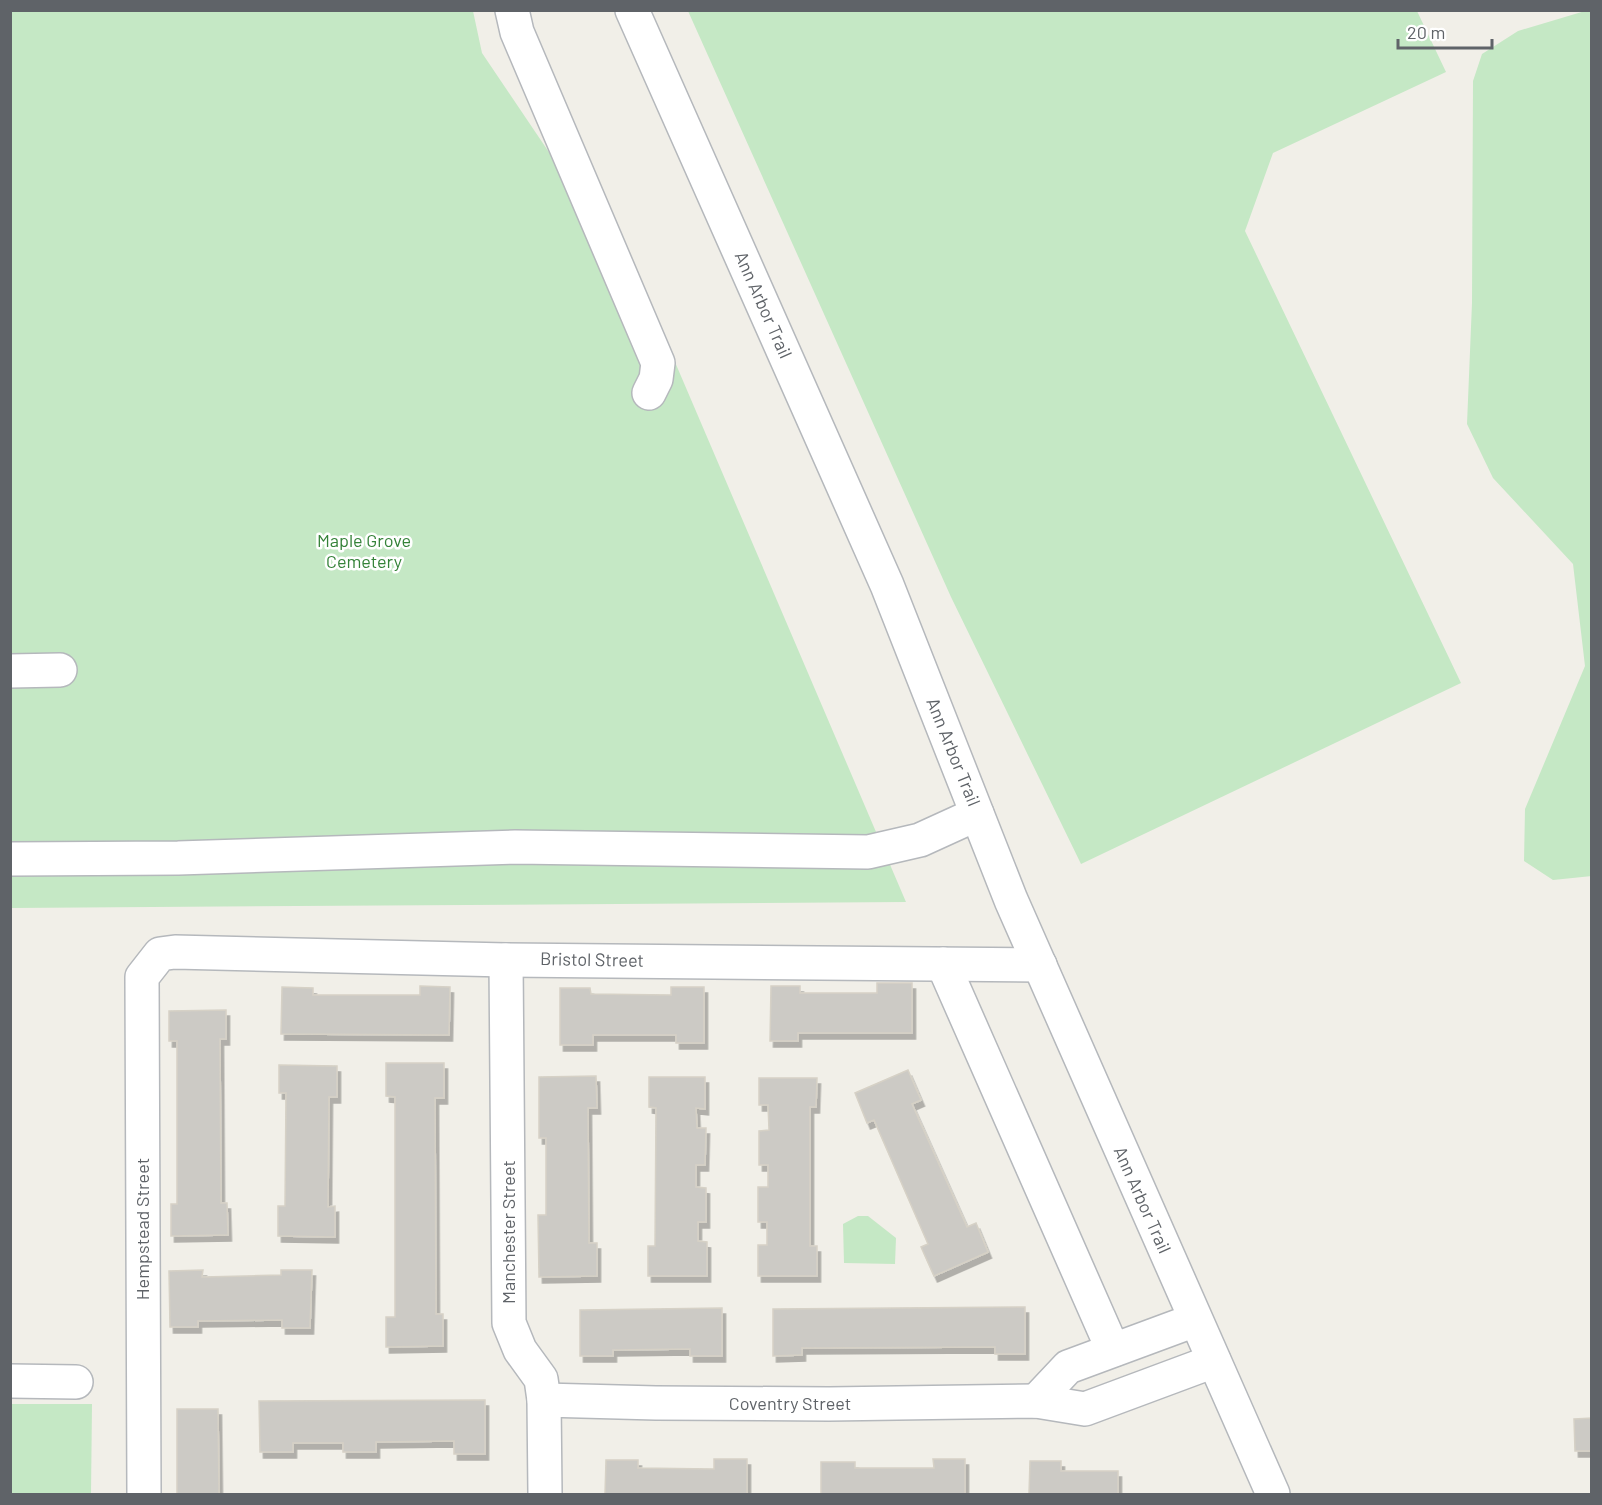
<svg xmlns="http://www.w3.org/2000/svg" width="1602" height="1505" viewBox="0 0 1602 1505" font-family="Barlow,sans-serif">
<style>
.green{fill:#c5e8c5}
.building{fill:#cccac5;stroke:#d6d1c6;stroke-width:1.5;filter:url(#shadow)}
.lines{fill:none;stroke-linecap:round;stroke-linejoin:round}
.minor-casing{stroke:#b5b8bc;stroke-width:36}
.minor{stroke:#fff;stroke-width:33}
.labels{text-anchor:middle;stroke-width:5;stroke-linejoin:round;paint-order:stroke}
.street-label{font-size:18px;fill:#5f6368;stroke:#fff}
.park-label{font-size:18px;fill:#348238;stroke:#fff}
</style>
<defs>
<filter id="shadow"><feDropShadow dx="3.5" dy="6" stdDeviation="0" flood-color="#0004"/></filter>
</defs>
<rect width="100%" height="100%" fill="#f1efe8"/>
<g class="green">
<path d="M10,11H473L482,53L648,299L906,902L11,908Z"/>
<path d="M688,11H1417L1446,72L1273,153L1245,231L1461,683L1081,864L951,597Z"/>
<path d="M1585,11H1592V876L1553,880L1524,861L1525,809L1585,666L1573,564L1493,478L1467,424L1472,303L1473,81L1482,54L1518,31Z"/>
<path d="M858,1216H868L896,1238L895,1264L844,1263L843,1224Z"/>
<path d="M11,1404H92L91,1494H11Z"/>
</g>
<g class="building">
<path d="M877,983H912V1033H798V1041H770L771,986H800V993H877Z"/>
<path d="M420,986L450,987L449,1035L281,1034L282,987L313,988V995H420Z"/>
<path d="M671,987H704V1043H676V1035H593V1045H560V988H590L591,994L671,995Z"/>
<path d="M226,1010V1039H220L221,1203H227L228,1235L171,1236V1204H177V1041H169V1011Z"/>
<path d="M386,1063H444V1098H435L436,1314H443V1346L386,1347V1317H395V1097L386,1096Z"/>
<path d="M279,1065L337,1066V1097H329L328,1207L335,1206V1237L278,1236V1206H285L286,1093H279Z"/>
<path d="M908,1070L921,1100L912,1104L967,1227L976,1223L988,1252L934,1276L921,1247L928,1244L874,1120L867,1123L855,1093Z"/>
<path d="M596,1076L597,1108H588L589,1243H597V1276L539,1277L538,1215H546V1138H539V1077Z"/>
<path d="M649,1077H705V1109L696,1108L697,1128H706L705,1165H696V1187L706,1188V1222H698V1241L707,1242V1276H648V1246H655L656,1108L649,1107Z"/>
<path d="M759,1078H817L816,1107H810V1246H817V1276H758V1245H767V1222H758V1187H768V1165H759V1131L769,1130L768,1105H759Z"/>
<path d="M203,1270L202,1277L281,1275V1270H312L310,1328H282V1320L198,1321V1327H170L169,1271Z"/>
<path d="M1025,1307V1354H995V1347L802,1348V1355L773,1356V1309Z"/>
<path d="M722,1308V1356H690V1349L613,1350V1356H580V1310Z"/>
<path d="M485,1400V1454H454V1441L376,1442V1452H343V1443H293V1452H260L259,1401Z"/>
<path d="M177,1409H218L219,1494H177Z"/>
<path d="M1592,1418V1451H1575L1574,1419Z"/>
<path d="M714,1459H747V1494H605L606,1460H638V1468L714,1469Z"/>
<path d="M933,1459H965V1494H821V1462H855V1468H934Z"/>
<path d="M1030,1461H1061V1471H1118V1494H1029Z"/>
</g>
<g class="lines">
<g class="minor-casing">
<g id="minor">
<path d="M512,10L517,32L658,363L656,379L649,393"/>
<path d="M632,10L887,585L1011,900L1273,1494"/>
<path d="M10,671L60,670"/>
<path d="M10,859L178,858L515,847L868,852L920,840L977,814"/>
<path d="M506,960L509,1323L520,1350L541,1379L544,1400L545,1494"/>
<path d="M943,964L1113,1350"/>
<path d="M10,1381L76,1382"/>
<path d="M544,1400L656,1403L829,1404L1036,1401L1085,1409L1214,1361"/>
<path d="M1036,1401L1068,1367L1195,1320"/>
<path d="M144,1494L142,977L160,954L175,952L506,960L1040,965"/>
</g>
</g>
<use href="#minor" class="minor"/>
</g>
<g class="labels">
<g class="street-label">
<text transform="translate(763 305) rotate(66)" y="6">Ann Arbor Trail</text>
<text transform="translate(953 752) rotate(68)" y="6">Ann Arbor Trail</text>
<text transform="translate(592 960) rotate(1)" y="6">Bristol Street</text>
<text transform="translate(1142 1200) rotate(66)" y="6">Ann Arbor Trail</text>
<text transform="translate(143 1229) rotate(-90)" y="6">Hempstead Street</text>
<text transform="translate(509 1232) rotate(-90)" y="6">Manchester Street</text>
<text x="790" y="1410">Coventry Street</text>
</g>
<g class="park-label">
<text x="364" y="547">Maple Grove<tspan x="364" dy="21">Cemetery</tspan></text>
</g>
</g>
<rect width="1602" height="1505" fill="none" stroke="#5f6368" stroke-width="24"/>
<path d="M1398 39v9h94v-9" fill="none" stroke="#5f6368" stroke-width="3"/>
<text x="1407" y="39" font-size="18" fill="#5f6368" stroke="#ffffff" stroke-width="4.5" paint-order="stroke">20 m</text>
</svg>
